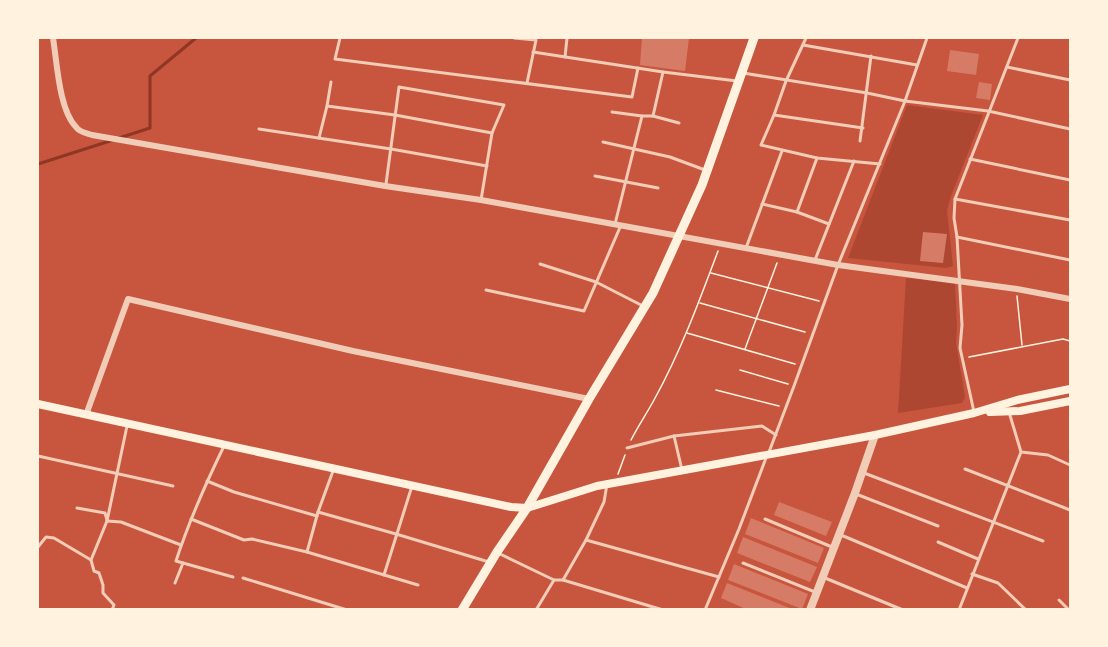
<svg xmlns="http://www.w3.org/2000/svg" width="1108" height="647" viewBox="0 0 1108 647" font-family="'Fira Sans',sans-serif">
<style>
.green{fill:#ae4732}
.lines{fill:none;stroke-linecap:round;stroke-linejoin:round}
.stream{stroke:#8f3625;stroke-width:3}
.building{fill:#d67c66}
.path{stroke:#fff3e0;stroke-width:1.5}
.service{stroke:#f1ccb7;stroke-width:3}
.minor{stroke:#f1ccb7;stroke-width:6}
.tertiary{stroke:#f1ccb7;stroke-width:8}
.secondary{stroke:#fff3e0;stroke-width:8}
.primary{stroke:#fff3e0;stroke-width:9}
</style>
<rect width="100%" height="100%" fill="#c8553d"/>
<g class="green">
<path d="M907,105L983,115L951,196L947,210L953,266L946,268L848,258Z"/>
<path d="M906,278L955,283L957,327L956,343L965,397L962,403L898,413Z"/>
</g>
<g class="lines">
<g class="stream">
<path d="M119,138L150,128V76L196,38"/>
<path d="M38,164L113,140"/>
</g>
</g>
<g class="building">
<path d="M642,38H689L685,71L640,65Z"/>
<path d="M950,50L979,54L976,75L947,71Z"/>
<path d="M979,82L992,84L990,100L976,98Z"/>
<path d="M923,232L947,234L943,263L920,261Z"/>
<path d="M779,502L832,522L826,536L774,515Z"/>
<path d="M751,518L824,548L818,563L745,534Z"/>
<path d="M743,537L817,567L810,582L737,553Z"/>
<path d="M734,564L808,594L802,609L728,580Z"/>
<path d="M727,583L792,609V610H748L721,598Z"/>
</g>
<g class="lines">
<g class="path">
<path d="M711,273L819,301"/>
<path d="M1017,296L1022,345"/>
<path d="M700,303L805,332"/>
<path d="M687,333L795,364"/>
<path d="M745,349L777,263"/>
<path d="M969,357L1063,339L1070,341"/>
<path d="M740,370L788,384"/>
<path d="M716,390L779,406"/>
<path d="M631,440C638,426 647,413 654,400C680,353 699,302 718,251"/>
<path d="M618,474L625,455"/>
</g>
<g class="service">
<path d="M340,38L335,59L632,97L638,68"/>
<path d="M514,38L536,40L527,83"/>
<path d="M806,38L786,81L774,115L761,145L817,158L880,164"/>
<path d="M803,45L917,65"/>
<path d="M533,52L663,72L737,81"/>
<path d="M565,57L567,38"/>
<path d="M1007,67L1070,80"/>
<path d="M743,73L867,93L905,101L988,111L1070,129"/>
<path d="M327,106L395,115L492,133"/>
<path d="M612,112L642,116H653L679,123"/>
<path d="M774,115L863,128"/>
<path d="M653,116L663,72"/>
<path d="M259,129L391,149L487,166"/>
<path d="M319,138L327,106L331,82"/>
<path d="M860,141L871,56"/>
<path d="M603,142L670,157L705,170"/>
<path d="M970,159L1070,180"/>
<path d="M595,176L658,188"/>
<path d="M386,184L399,87L504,105L492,133L481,200"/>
<path d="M955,199L1070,220"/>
<path d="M762,204L797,212L829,224"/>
<path d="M797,212L817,158"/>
<path d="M615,224L642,116"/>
<path d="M957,237L1070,260"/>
<path d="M746,248L782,151"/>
<path d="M815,260L854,161"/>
<path d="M540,264L596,282L643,306"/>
<path d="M486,290L584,311L621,225"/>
<path d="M974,412L960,348L962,325L957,237L954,218L955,199L1018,38"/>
<path d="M674,436L682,470"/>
<path d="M627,448L674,436L762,426L776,435"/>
<path d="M769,452L794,386L838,265L905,101L927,38"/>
<path d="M1021,452L1048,455L1070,465"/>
<path d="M38,456L173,486"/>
<path d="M965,469L1070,510"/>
<path d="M864,473L1043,541"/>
<path d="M207,481L234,492L317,516"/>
<path d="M856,494L938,526"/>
<path d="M77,508L105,513L107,520"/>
<path d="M318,512L396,534L489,562"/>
<path d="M191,519L244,540L252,539L307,552L418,585"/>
<path d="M765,519L832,547"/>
<path d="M107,521L121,522L181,545"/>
<path d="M841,535L967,588"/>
<path d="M586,540L719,577"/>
<path d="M938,542L978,559"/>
<path d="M38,547L46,537L54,538L91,560"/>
<path d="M307,552L318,512L333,471"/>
<path d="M498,553L554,580H563L663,610"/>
<path d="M183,563L233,577"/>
<path d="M743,563L815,592"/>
<path d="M972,574L998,583L1026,610"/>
<path d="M384,575L412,486"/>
<path d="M243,578L347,610"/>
<path d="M825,578L903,610"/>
<path d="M563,580L586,540L604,502L607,484"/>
<path d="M175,583L183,563L176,561C189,521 206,483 224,446"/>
<path d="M1059,600L1069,610"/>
<path d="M112,610L114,605L103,593V585L99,573L94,571L91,560L107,521L127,426"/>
<path d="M536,610L554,580"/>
<path d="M705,610L739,529L766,458"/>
<path d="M959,610L1021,452L1009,412"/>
</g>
<g class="minor">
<path d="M53,38C57,62 59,110 76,127C79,132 86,133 92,135L385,186L481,200L838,265L1017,289L1070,299"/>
<path d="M86,415L128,299L353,351L589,399"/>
</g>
<path class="tertiary" d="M810,610L855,493L875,435"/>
<g class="secondary">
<path d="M38,404L511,507L527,508L597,486L875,435L974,413L1017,400L1070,389"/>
<path d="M990,412L1020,411L1070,401"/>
</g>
<path class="primary" d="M462,610L497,552L527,508L589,399L653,293L702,185L754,38"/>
</g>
<rect width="1108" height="647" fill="none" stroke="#fff3e0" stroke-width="78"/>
</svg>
